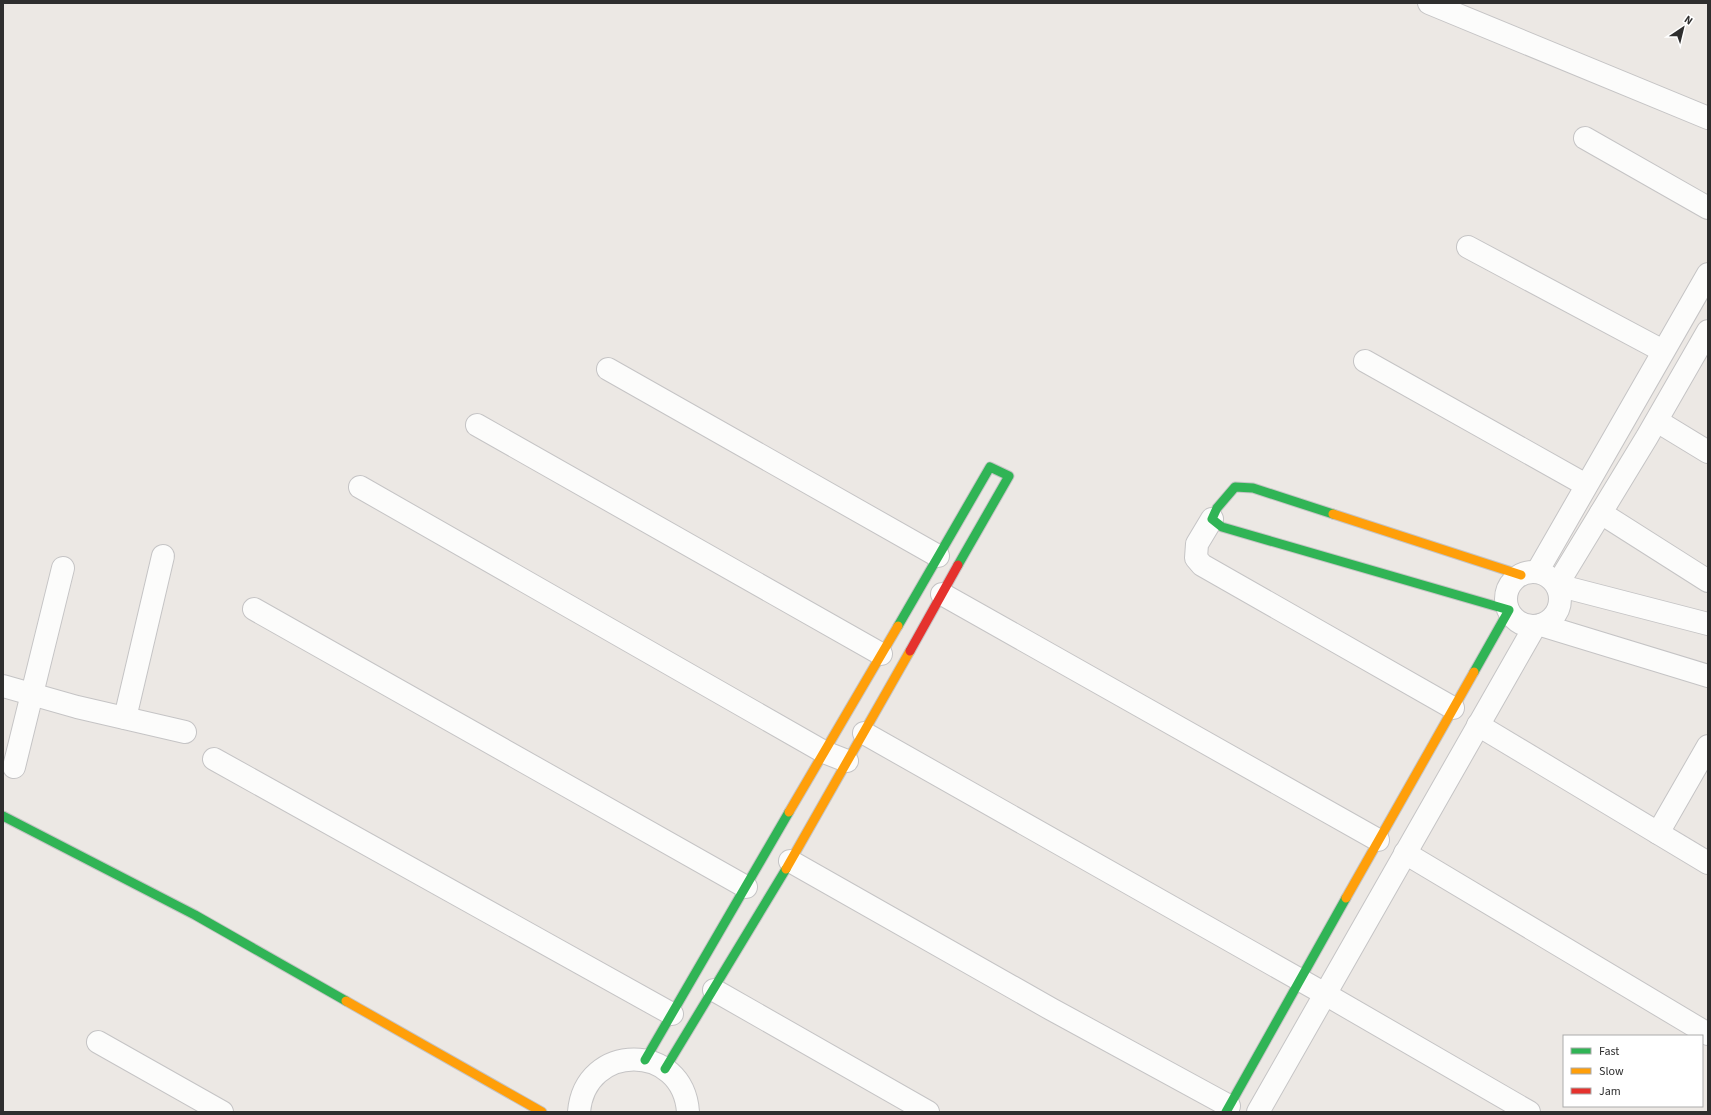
<svg xmlns="http://www.w3.org/2000/svg" width="1711" height="1115" viewBox="0 0 1711 1115" font-family="'Source Sans 3',sans-serif">
<style>
.lines{fill:none;stroke-linecap:round;stroke-linejoin:round}
.street-casing{stroke:#c5c4c5;stroke-width:24}
.fast-casing{stroke:#c5c4c5;stroke-width:11}
.slow-casing{stroke:#c5c4c5;stroke-width:11}
.jam-casing{stroke:#c5c4c5;stroke-width:11}
.street{stroke:#fcfcfb;stroke-width:22}
.fast{stroke:#30b455;stroke-width:9}
.slow{stroke:#ff9f0a;stroke-width:9}
.jam{stroke:#e5322d;stroke-width:9}
</style>
<rect width="100%" height="100%" fill="#ece8e4"/>
<g class="lines">
<g class="street-casing">
<g id="street">
<path d="M1429,3L1708,118"/>
<path d="M1585,138L1708,208"/>
<path d="M1468,247L1663,351"/>
<path d="M1708,331L1647,437L1557,585L1708,624"/>
<path d="M1365,361L1586,485"/>
<path d="M608,369L938,556"/>
<path d="M1657,421L1708,452"/>
<path d="M477,425L881,654"/>
<path d="M360,487L824,752L847,761"/>
<path d="M1601,513L1708,581"/>
<path d="M1212,519L1197,544L1196,558L1202,565L1453,708"/>
<path d="M1537,572L1708,274"/>
<circle cx="1533" cy="599" r="27"/>
<path d="M942,594L1378,840"/>
<path d="M254,609L746,887"/>
<path d="M1541,625L1708,676"/>
<path d="M3,686L77,707L185,732"/>
<path d="M125,718L163,556"/>
<path d="M1478,725L1708,863"/>
<path d="M864,733L1325,994L1529,1112"/>
<path d="M214,759L672,1014"/>
<path d="M14,767L63,568"/>
<path d="M1658,833L1708,746"/>
<path d="M1405,853L1708,1034"/>
<path d="M790,861L1051,1009L1229,1106"/>
<path d="M714,990L928,1112"/>
<path d="M98,1042L222,1112"/>
<path d="M579,1112C585,1042 683,1042 688,1112"/>
<path d="M1258,1112L1535,626"/>
</g>
</g>
<g class="fast-casing">
<g id="fast">
<path d="M1333,514L1253,488L1235,487L1217,508L1212,519L1222,527L1509,610L1474,672"/>
<path d="M898,626L990,467L1009,476L958,565"/>
<path d="M3,816L195,915L346,1001"/>
<path d="M645,1060L789,812"/>
<path d="M665,1069L786,869"/>
<path d="M1226,1112L1346,898"/>
</g>
</g>
<g class="slow-casing">
<g id="slow">
<path d="M1333,514L1521,575"/>
<path d="M789,812L898,626"/>
<path d="M786,869L910,651"/>
<path d="M1346,898L1474,672"/>
<path d="M346,1001L542,1112"/>
</g>
</g>
<g class="jam-casing">
<path id="jam" d="M910,651L958,565"/>
</g>
<use href="#street" class="street"/>
<use href="#fast" class="fast"/>
<use href="#slow" class="slow"/>
<use href="#jam" class="jam"/>
</g>
<rect width="1711" height="1115" fill="none" stroke="#2e2e2e" stroke-width="8"/>
<rect x="1563" y="1035" width="140" height="72" fill="#ffffff" stroke="#ababab"/>
<rect x="1571" y="1048" width="20" height="6" fill="#30b455" stroke="#ababab"/>
<text x="1599" y="1055" font-size="12" fill="#2e2e2e">Fast</text>
<rect x="1571" y="1068" width="20" height="6" fill="#ff9f0a" stroke="#ababab"/>
<text x="1599" y="1075" font-size="12" fill="#2e2e2e">Slow</text>
<rect x="1571" y="1088" width="20" height="6" fill="#e5322d" stroke="#ababab"/>
<text x="1599" y="1095" font-size="12" fill="#2e2e2e">Jam</text>
<g transform="translate(1683 28) rotate(35)" stroke="#ffffff" stroke-width="3" paint-order="stroke">
<path d="M0-3L7 15L0 10L-7 15Z" fill="#2e2e2e"/>
<text y="-6" font-size="11" font-weight="bold" text-anchor="middle" fill="#2e2e2e">N</text>
</g>
</svg>
